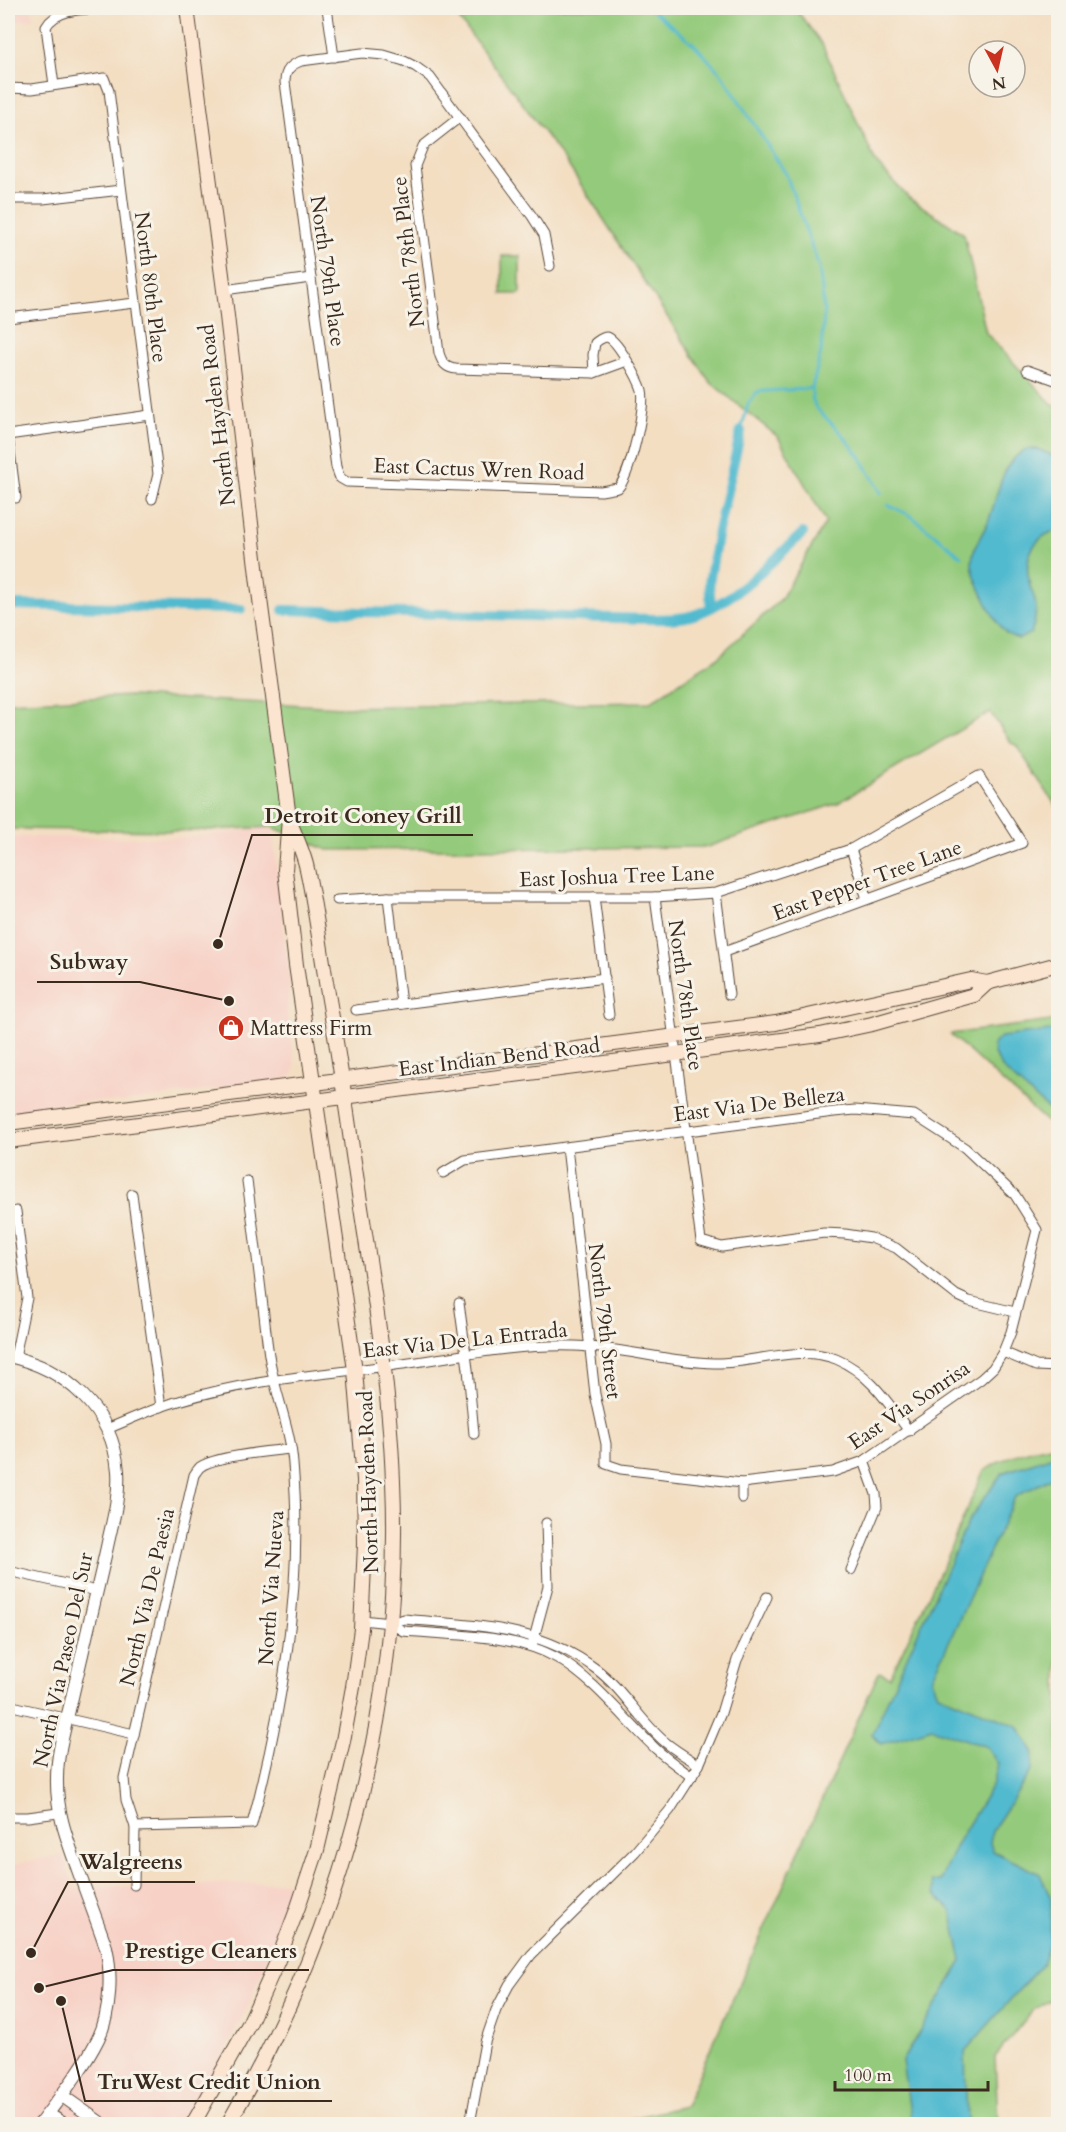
<svg xmlns="http://www.w3.org/2000/svg" width="1066" height="2132" viewBox="0 0 1066 2132" font-family="Cardo,serif">
<style>
.built{fill:#f7d1c6}
.green{fill:#94ca7c;stroke:#687a4d;stroke-width:1.5}
.water{fill:#51bacf;stroke:#467276;stroke-width:1.5}
.lines{fill:none;stroke-linecap:round;stroke-linejoin:round}
.stream{stroke:#51bacf;stroke-width:3}
.canal{stroke:#51bacf;stroke-width:10}
.minor-casing{stroke:#574537;stroke-width:11}
.tertiary-casing{stroke:#574537;stroke-width:14}
.secondary-casing{stroke:#574537;stroke-width:16}
.minor{stroke:#fff;stroke-width:9}
.tertiary{stroke:#fff;stroke-width:12}
.secondary{stroke:#fce5d0;stroke-width:14}
.labels{text-anchor:middle;stroke-width:6;stroke-linejoin:round;paint-order:stroke}
.street-label{font-size:21px;fill:#3b2a1e;stroke:#f7f3e8}
.poi-label{font-size:21px;fill:#3b2a1e;stroke:#f7f3e8;text-anchor:start}
.leader{fill:none;stroke:#3b2a1e;stroke-width:2}
.callout-dot{fill:#3b2a1e;stroke:#f7f3e8;stroke-width:2}
.callout-label{font-size:22px;text-anchor:middle;font-weight:bold;fill:#3b2a1e;stroke:#f7f3e8;stroke-width:6;stroke-linejoin:round;paint-order:stroke}
</style>
<rect width="100%" height="100%" fill="#f7f3e8"/>
<filter id="ink" filterUnits="userSpaceOnUse"><feTurbulence type="fractalNoise" baseFrequency=".0167" numOctaves="2"/><feDisplacementMap in="SourceGraphic" scale="12" xChannelSelector="R" yChannelSelector="G"/><feConvolveMatrix kernelMatrix="1 2 1 2 8 2 1 2 1" color-interpolation-filters="sRGB"/></filter>
<filter id="wash" filterUnits="userSpaceOnUse"><feTurbulence type="fractalNoise" baseFrequency=".008" numOctaves="4" result="noise"/><feDisplacementMap in="SourceGraphic" scale="24" xChannelSelector="R" yChannelSelector="G"/><feGaussianBlur stdDeviation="1.35" result="paint"/><feColorMatrix in="noise" values="0 0 0 0 0 0 0 0 0 0 0 0 0 0 0 0 0 1.4 0 .05"/><feComposite in="paint" operator="in"/></filter>
<g filter="url(#wash)">
<rect width="100%" height="100%" fill="#f3dec2"/>
<g class="built">
<path d="M8,8H31L33,19L8,23Z"/>
<path d="M272,827L290,982L287,1012L295,1065L293,1074L283,1080L121,1102L82,1101L37,1107L8,1116V837L186,838Z"/>
<path d="M63,1854L75,1890L93,1887L297,1882L249,2004L187,2124H8V1866Z"/>
</g>
<g class="green">
<path d="M451,8H795L822,44L876,163L909,198L964,234L986,333L1053,405L1058,408V809L1016,745L1011,743L990,712L838,803L707,847L328,850L272,827L187,831L8,829V702L131,696L342,707L650,702L718,657L781,599L826,522L778,437L710,382L566,162Z"/>
<rect x="502" y="256" width="18" height="38"/>
<path d="M1058,1020V1132L950,1034Z"/>
<path d="M1058,1445V1996L1033,2010L995,2057L998,2124H607L685,2106L879,1672L890,1677L945,1561L983,1472C1005,1455 1031,1449 1058,1445Z"/>
</g>
<g class="water">
<path d="M1027,449H1038L1058,458V530C1031,537 1023,560 1030,586C1031,591 1034,595 1035,600C1037,611 1035,622 1031,633L1019,639C1015,638 1010,636 1006,633C995,623 972,577 972,563C972,548 981,537 987,524C999,498 998,463 1027,449Z"/>
<path d="M1058,1030V1118L1003,1069L994,1054L993,1045L1001,1037Z"/>
<path d="M1053,1456H1058V1477L1055,1476L1015,1497L932,1679L938,1694L1018,1726L1033,1751L1032,1770L992,1831L990,1843L993,1851L1040,1874L1051,1899L1050,1940L1042,1964L965,2051L967,2124H912L902,2061L962,1961L951,1910L934,1894L932,1882L940,1881L956,1845L993,1784L998,1764L987,1747L932,1728L881,1744L872,1734L969,1520L1002,1473Z"/>
</g>
<g class="lines">
<g class="stream">
<path d="M650,8L695,45L723,76L786,174L819,267L822,290L824,315L821,352L812,388V398L816,408L842,434L861,458L881,493"/>
<path d="M741,431L748,404L757,392C776,389 794,391 812,388"/>
<path d="M888,505L910,515L961,556"/>
</g>
<g class="canal">
<path d="M8,605L241,609"/>
<path d="M711,606L709,583L718,531L741,431"/>
<path d="M283,610L653,619C664,619 676,619 686,617C730,607 771,562 803,533"/>
</g>
</g>
</g>
<g filter="url(#ink)">
<g class="lines">
<g class="minor-casing">
<g id="minor">
<path d="M327,8L334,57"/>
<path d="M54,85L46,27C57,6 90,10 111,8"/>
<path d="M8,88L32,89L104,78L109,91L158,474L152,499"/>
<path d="M460,117L423,146L415,166L439,353C442,363 446,368 456,369L594,373L627,361"/>
<path d="M8,199H43L121,190"/>
<path d="M550,266L544,235L532,216L430,77L416,67L404,61L384,55L362,53L301,61C291,65 285,70 285,82L336,467L340,478L347,482L601,491L618,488C630,476 646,407 642,390C639,380 617,339 607,337C602,337 599,340 595,343L593,355L594,373"/>
<path d="M224,290L311,278"/>
<path d="M8,318L135,303"/>
<path d="M1027,370L1058,381"/>
<path d="M8,435L150,415"/>
<path d="M8,436L16,498"/>
<path d="M851,849L867,899"/>
<path d="M716,893L729,995"/>
<path d="M388,897L401,1004"/>
<path d="M594,897L609,1015"/>
<path d="M655,897L701,1241L722,1247L824,1233L845,1234L871,1238L896,1248L956,1295L969,1301L1015,1312"/>
<path d="M337,900L388,897H655L716,893L851,849L979,776L1022,843L724,952"/>
<path d="M356,1010L605,978"/>
<path d="M443,1173L465,1160L834,1112L855,1110L914,1115L965,1148L1015,1195L1037,1230L1011,1332L1003,1352L993,1368L981,1379L864,1461L833,1472L742,1483L621,1469L606,1464V1444L595,1394L567,1147"/>
<path d="M132,1194L161,1407"/>
<path d="M459,1303L468,1369L474,1434"/>
<path d="M1003,1352L1036,1366L1058,1367"/>
<path d="M15,1357L27,1298L16,1211"/>
<path d="M107,1429C131,1419 154,1408 179,1401C251,1379 328,1374 403,1364C459,1356 518,1344 574,1346C621,1347 667,1362 714,1363C754,1364 798,1344 836,1359C870,1373 888,1403 909,1431"/>
<path d="M742,1498V1483"/>
<path d="M851,1570L877,1507L876,1494L864,1461"/>
<path d="M8,1571L97,1591"/>
<path d="M362,1620L390,1623L404,1619C474,1626 538,1625 596,1669C623,1689 640,1721 665,1742C676,1751 688,1758 699,1765"/>
<path d="M390,1623L403,1631C451,1635 515,1634 557,1658C595,1680 624,1719 656,1749C667,1759 680,1768 692,1777"/>
<path d="M533,1642L548,1586L546,1523"/>
<path d="M8,1705L134,1734"/>
<path d="M8,1817H28L58,1813"/>
<path d="M135,1827L252,1824C283,1708 304,1584 293,1464C291,1432 278,1401 272,1371C267,1350 266,1328 263,1307C258,1265 253,1223 247,1181"/>
<path d="M134,1885L135,1827L126,1800L124,1778L194,1475C196,1472 198,1469 200,1467C215,1456 271,1451 291,1449"/>
<path d="M470,2124L485,2042L496,2010L509,1985L531,1955L635,1852L670,1810L699,1765L721,1713L737,1660L767,1597"/>
</g>
</g>
<g class="tertiary-casing">
<g id="tertiary">
<path d="M8,1356C65,1368 113,1410 118,1471C120,1497 112,1523 107,1547C96,1596 84,1645 73,1693C67,1721 57,1750 57,1778C56,1811 67,1839 78,1870C87,1895 97,1921 106,1947C112,1973 111,2013 98,2039C83,2069 60,2097 40,2124"/>
<path d="M61,2095L102,2124"/>
<path d="M48,2114L64,2124"/>
</g>
</g>
<g class="secondary-casing">
<g id="secondary">
<path d="M187,8L224,290L258,584L289,818L285,870L296,965L355,1370L364,1480L365,1544L361,1629L353,1687L343,1741L317,1850L298,1907L278,1960L249,2024L193,2124"/>
<path d="M8,1123L776,1023L971,980L987,983L1058,964"/>
<path d="M8,1141L820,1035L872,1024L974,995L987,983"/>
<path d="M228,2124C341,1931 403,1706 393,1482C389,1372 369,1263 353,1155C345,1097 336,1040 326,982C320,944 315,906 307,869C304,854 297,839 291,825"/>
</g>
</g>
<use href="#minor" class="minor"/>
<use href="#tertiary" class="tertiary"/>
<use href="#secondary" class="secondary"/>
</g>
</g>
<defs>
<g id="shop-disc" transform="scale(1.35)"><circle r="9.5" fill="#c8321e" stroke="#f7f3e8"/><path d="M-5-2.5h2.3a2.7 3.5 0 0 1 5.4 0H5L5.5 6h-11ZM-1.5-2.5h3a1.5 2.3 0 0 0-3 0Z" fill="#fff"/></g>
</defs>
<g fill-rule="evenodd">
<use href="#shop-disc" x="231" y="1028"/>
</g>
<g class="labels">
<g class="street-label">
<text transform="translate(408 252) rotate(-97)" y="7">North 78th Place</text>
<text transform="translate(328 271) rotate(82)" y="7">North 79th Place</text>
<text transform="translate(151 287) rotate(83)" y="7">North 80th Place</text>
<text transform="translate(217 415) rotate(-97)" y="7">North Hayden Road</text>
<text transform="translate(479 469) rotate(2)" y="7">East Cactus Wren Road</text>
<text transform="translate(617 876) rotate(-2)" y="7">East Joshua Tree Lane</text>
<text transform="translate(867 880) rotate(-20)" y="7">East Pepper Tree Lane</text>
<text transform="translate(686 995) rotate(82)" y="7">North 78th Place</text>
<text transform="translate(499 1057) rotate(-7)" y="7">East Indian Bend Road</text>
<text transform="translate(759 1104) rotate(-7)" y="7">East Via De Belleza</text>
<text transform="translate(605 1321) rotate(83)" y="7">North 79th Street</text>
<text transform="translate(465 1340) rotate(-6)" y="7">East Via De La Entrada</text>
<text transform="translate(909 1405) rotate(-34)" y="7">East Via Sonrisa</text>
<text transform="translate(368 1482) rotate(-92)" y="7">North Hayden Road</text>
<text transform="translate(271 1588) rotate(-86)" y="7">North Via Nueva</text>
<text transform="translate(147 1597) rotate(-77)" y="7">North Via De Paesia</text>
<text transform="translate(63 1660) rotate(-78)" y="7">North Via Paseo Del Sur</text>
</g>
<g class="poi-label">
<text x="250" y="1035">Mattress Firm</text>
</g>
</g>
<path class="leader" d="M218 944L252 835H473M229 1001L140 982H37M31 1953L68 1882H195M39 1988L113 1970H309M61 2001L85 2101H332"/>
<g class="callout-dot">
<circle cx="218" cy="944" r="6"/>
<circle cx="229" cy="1001" r="6"/>
<circle cx="31" cy="1953" r="6"/>
<circle cx="39" cy="1988" r="6"/>
<circle cx="61" cy="2001" r="6"/>
</g>
<g class="callout-label">
<text x="363" y="823">Detroit Coney Grill</text>
<text x="89" y="969">Subway</text>
<text x="131" y="1869">Walgreens</text>
<text x="211" y="1958">Prestige Cleaners</text>
<text x="209" y="2089">TruWest Credit Union</text>
</g>
<rect width="1066" height="2132" fill="none" stroke="#f7f3e8" stroke-width="30"/>
<g transform="translate(997 69) rotate(172)"><circle r="28" fill="#f7f3e8" stroke="#aca397" stroke-width="1.5"/>
<path d="M0-4.5L10 22L0 15L-10 22Z" fill="#c8321e"/>
<text y="-9" font-size="16" font-weight="bold" text-anchor="middle" fill="#3b2a1e">N</text>
</g>
<path d="M835 2081v9h153v-9" fill="none" stroke="#3b2a1e" stroke-width="3"/>
<text x="844" y="2081" font-size="18" fill="#3b2a1e" stroke="#f7f3e8" stroke-width="4.5" paint-order="stroke">100 m</text>
</svg>
